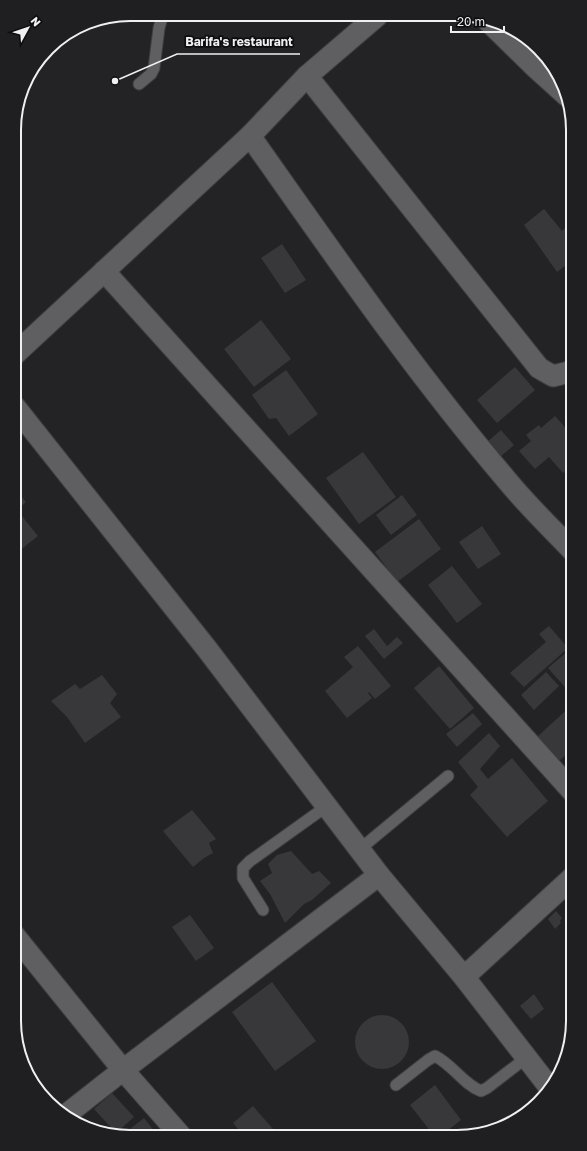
<svg xmlns="http://www.w3.org/2000/svg" width="587" height="1151" viewBox="0 0 587 1151" font-family="'Golos Text',sans-serif">
<style>
.building{fill:#38373a}
.lines{fill:none;stroke-linecap:round;stroke-linejoin:round}
.lane-casing{stroke:#3f3e41;stroke-width:13}
.street-casing{stroke:#3f3e41;stroke-width:23}
.lane{stroke:#5f5e61;stroke-width:11}
.street{stroke:#5f5e61;stroke-width:21}
.rim{fill:none;stroke:#f0f0f2;stroke-width:2}
.leader{fill:none;stroke:#f0f0f2;stroke-width:1.5}
.callout-dot{fill:#f0f0f2;stroke:#0d0c0e;stroke-width:1.5}
.callout-label{font-size:12px;text-anchor:middle;font-weight:bold;fill:#f0f0f2;stroke:#0d0c0e;stroke-width:3.5;stroke-linejoin:round;paint-order:stroke}
</style>
<rect width="100%" height="100%" fill="#232326"/>
<g class="building">
<path d="M544,209L562,231L568,225L573,231V260L557,272L524,225Z"/>
<path d="M282,244L306,280L285,293L261,258Z"/>
<path d="M573,269V284L565,275Z"/>
<path d="M261,320L291,359L254,387L224,349Z"/>
<path d="M515,367L535,390L497,423L477,400Z"/>
<path d="M286,370L318,414L289,436L276,418L269,419L252,395Z"/>
<path d="M555,416L570,433L567,437L573,444V469L570,467L563,473L549,457L535,469L519,451L531,441L526,435L539,425L541,428Z"/>
<path d="M501,430L514,445L500,457L487,442Z"/>
<path d="M363,452L396,497L359,524L326,478Z"/>
<path d="M15,481L19,486L15,489L26,502L15,512Z"/>
<path d="M402,495L417,515L391,535L376,515Z"/>
<path d="M21,515L38,536L14,555L15,520Z"/>
<path d="M419,519L441,549L397,582L375,552Z"/>
<path d="M482,526L501,554L478,569L459,542Z"/>
<path d="M452,566L482,604L457,623L428,585Z"/>
<path d="M549,626L568,648L524,687L510,673L546,642L539,634Z"/>
<path d="M374,629L387,646L397,637L403,643L384,659L365,636Z"/>
<path d="M358,646L391,686L375,699L369,692L368,693L372,698L347,718L325,691L353,667L344,657Z"/>
<path d="M568,651L573,656V696L548,668Z"/>
<path d="M439,666L474,708L450,729L414,688Z"/>
<path d="M546,672L559,686L534,710L521,695Z"/>
<path d="M102,675L117,694L110,703L121,717L85,743L67,717L51,701L75,684L80,689Z"/>
<path d="M573,704V749L559,761L537,737Z"/>
<path d="M473,713L482,724L457,747L446,734Z"/>
<path d="M489,733L500,746L480,769L488,779L512,758L548,801L507,837L470,795L478,787L458,762Z"/>
<path d="M192,810L216,839L209,843L213,853L204,858L193,867L163,831Z"/>
<path d="M291,851L312,874L319,871L331,883L312,900L304,904L285,923L270,894L260,881L272,873L268,864L277,855Z"/>
<path d="M556,911L562,918L560,921L561,923L555,929L548,919Z"/>
<path d="M190,915L214,948L196,961L172,927Z"/>
<path d="M272,982L316,1041L275,1071L232,1012Z"/>
<path d="M534,994L544,1009L531,1019L520,1006Z"/>
<circle cx="382" cy="1042" r="27"/>
<path d="M435,1085L461,1120L439,1137H435L410,1105Z"/>
<path d="M112,1093L134,1117L116,1133L94,1109Z"/>
<path d="M253,1106L279,1136H244L233,1123Z"/>
<path d="M144,1118L158,1136H121Z"/>
</g>
<g class="lines">
<g class="lane-casing">
<g id="lane">
<path d="M139,84L151,74L154,68L159,28L163,14"/>
<path d="M360,849L448,776"/>
<path d="M263,910L243,878V868L250,861L327,806"/>
<path d="M396,1085L428,1060L435,1056C453,1065 463,1084 481,1091L487,1088L526,1058"/>
</g>
</g>
<g class="street-casing">
<g id="street">
<path d="M487,20L536,68L567,96"/>
<path d="M307,76L539,368L553,376L573,371"/>
<path d="M250,136C332,252 413,370 505,478C526,504 550,527 573,551"/>
<path d="M104,271L573,792"/>
<path d="M15,354L250,136L307,76L377,16"/>
<path d="M15,407L207,649L379,875L464,977L550,1088"/>
<path d="M14,935L123,1070L181,1136"/>
<path d="M464,977L573,877"/>
<path d="M67,1114L123,1070L379,875"/>
</g>
</g>
<use href="#lane" class="lane"/>
<use href="#street" class="street"/>
</g>
<path d="M0 0H587V1151H0ZM130 21H457A109 109 0 0 1 566 130V1021A109 109 0 0 1 457 1130H130A109 109 0 0 1 21 1021V130A109 109 0 0 1 130 21Z" fill="#1f1e20" fill-rule="evenodd"/>
<path class="rim" d="M130 21H457A109 109 0 0 1 566 130V1021A109 109 0 0 1 457 1130H130A109 109 0 0 1 21 1021V130A109 109 0 0 1 130 21Z"/>
<path class="leader" d="M115 81L177 54H300"/>
<circle class="callout-dot" cx="115" cy="81" r="4"/>
<g class="callout-label">
<text x="239" y="46">Barifa's restaurant</text>
</g>
<g transform="translate(28 28) rotate(50)" stroke="#0d0c0e" stroke-width="3" paint-order="stroke">
<path d="M0-3L7 15L0 10L-7 15Z" fill="#f0f0f2"/>
<text y="-6" font-size="11" font-weight="bold" text-anchor="middle" fill="#f0f0f2">N</text>
</g>
<path d="M451 26v6h53v-6" fill="none" stroke="#f0f0f2" stroke-width="2"/>
<text x="457" y="26" font-size="12" fill="#f0f0f2" stroke="#0d0c0e" stroke-width="3" paint-order="stroke">20 m</text>
</svg>
